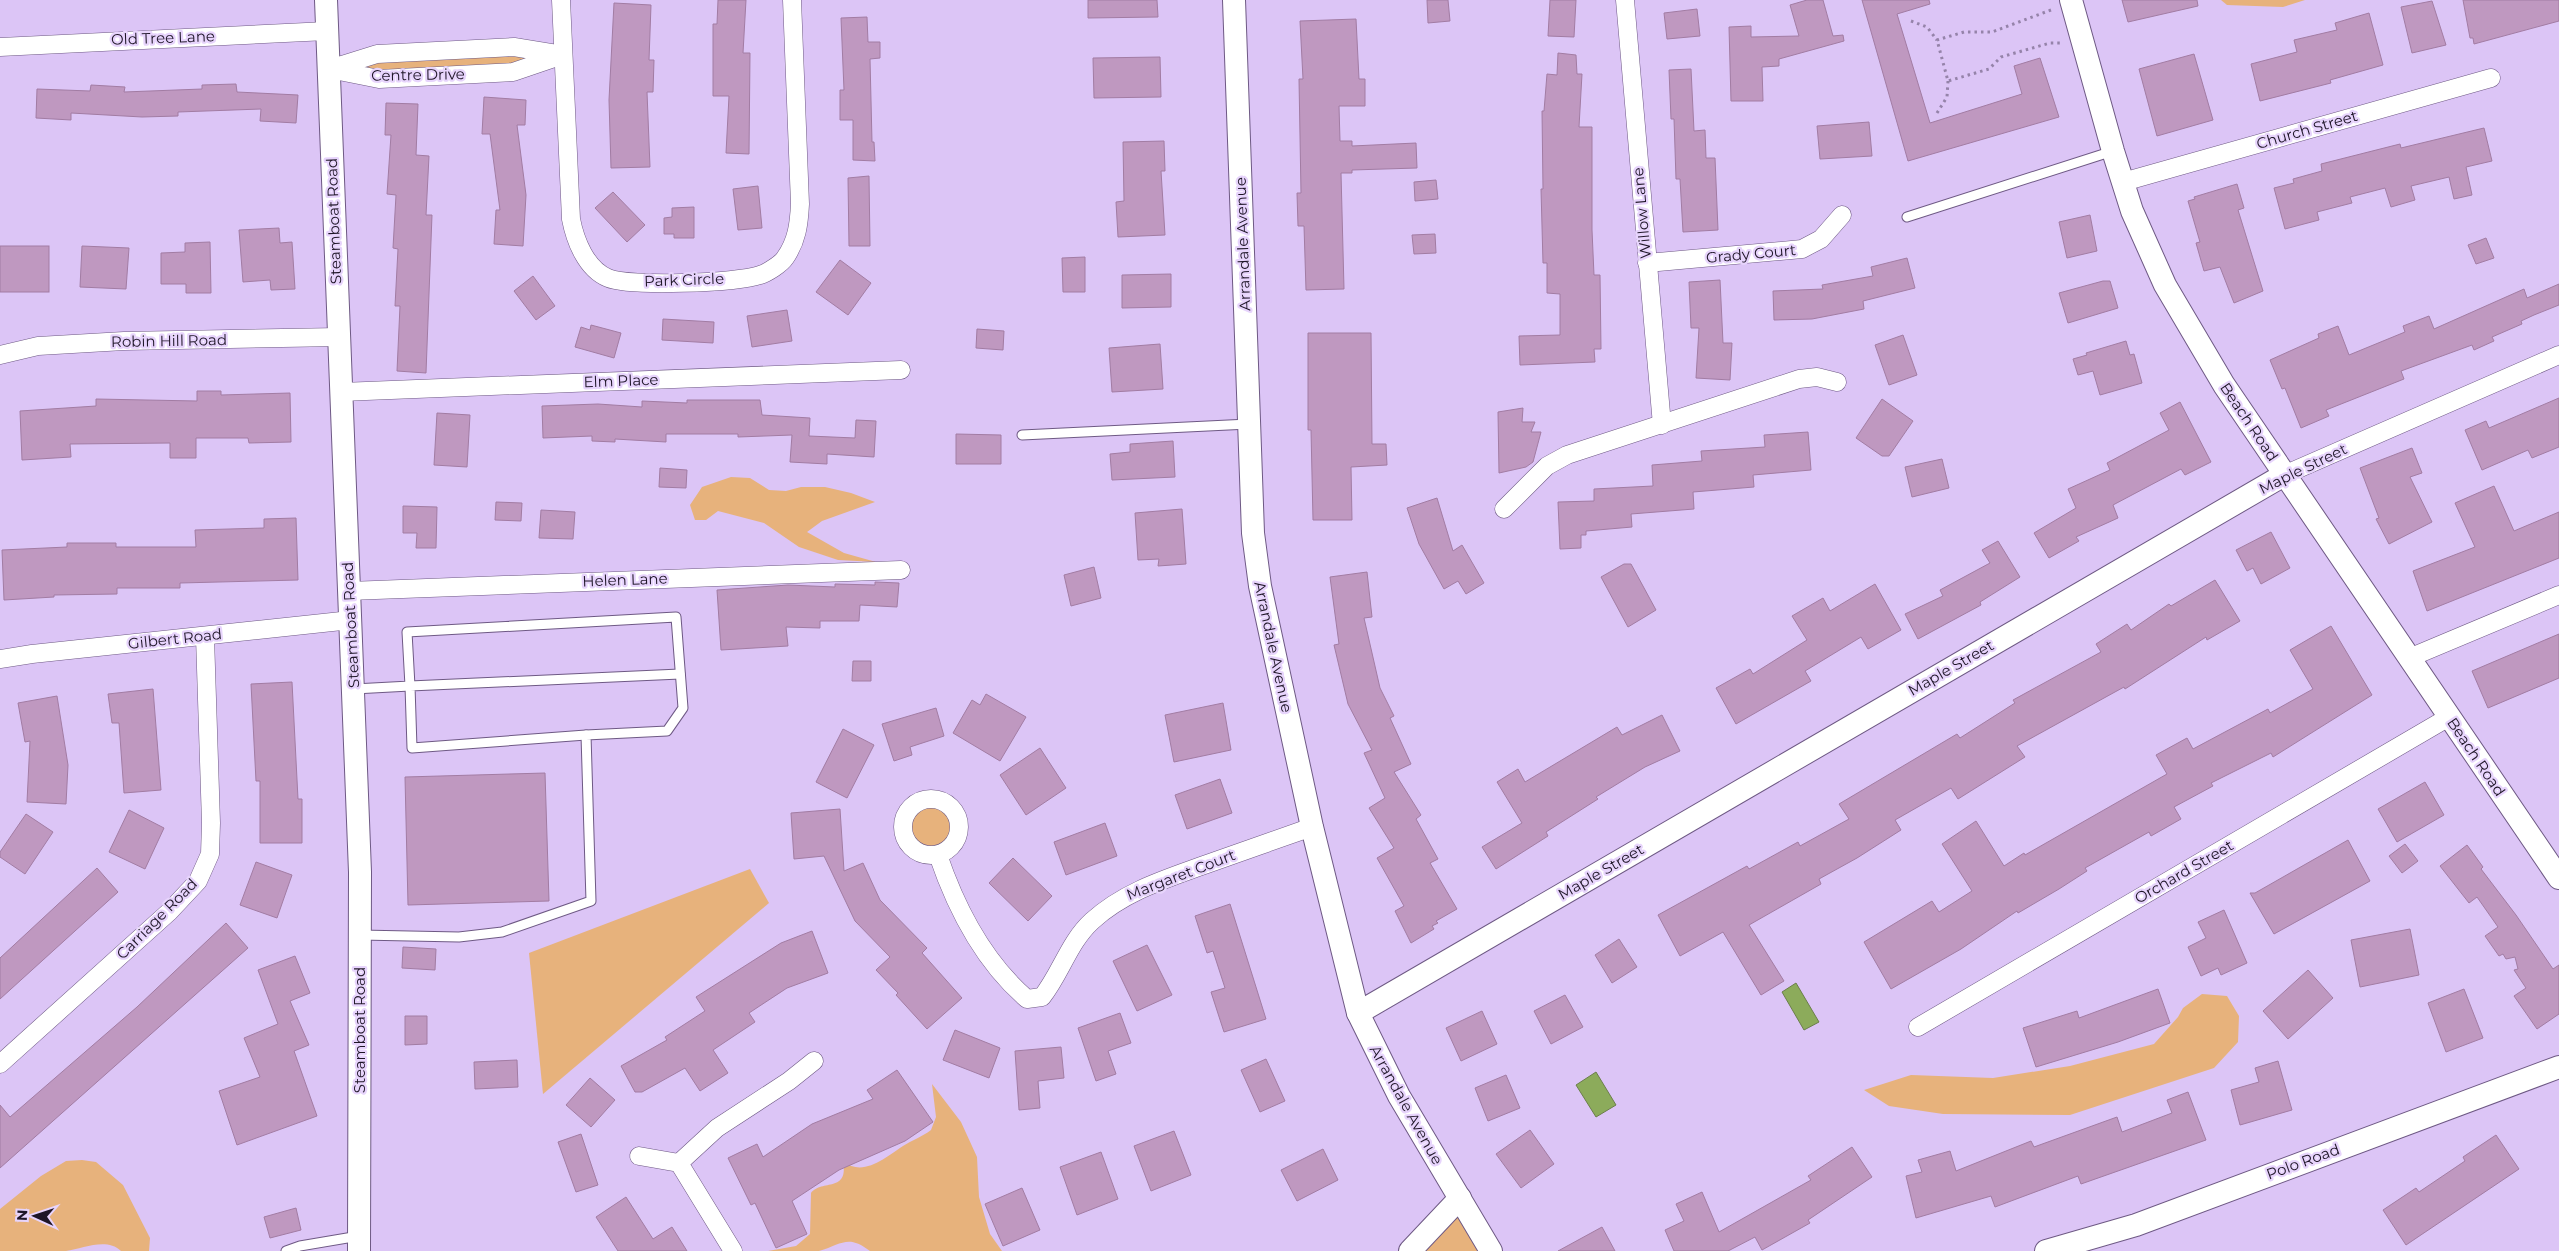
<svg xmlns="http://www.w3.org/2000/svg" width="2559" height="1251" viewBox="0 0 2559 1251" font-family="Montserrat,sans-serif">
<style>
.green{fill:#e7b27c}
.water{fill:#8cab5b;stroke:#6b7e4b}
.building{fill:#bf98c0;stroke:#a27ca3}
.lines{fill:none;stroke-linecap:round;stroke-linejoin:round}
.service-casing{stroke:#6e5984;stroke-width:11}
.minor-casing{stroke:#6e5984;stroke-width:19}
.tertiary-casing{stroke:#6e5984;stroke-width:24}
.path{stroke:#9583a9;stroke-width:3;stroke-dasharray:2.5 4;stroke-linecap:butt}
.service{stroke:#fff;stroke-width:9}
.minor{stroke:#fff;stroke-width:18}
.tertiary{stroke:#fff;stroke-width:22}
.labels{text-anchor:middle;stroke-width:4.5;stroke-linejoin:round;paint-order:stroke}
.street-label{font-size:15px;fill:#1e1527;stroke:#e7d4fc}
</style>
<rect width="100%" height="100%" fill="#dcc5f6"/>
<g class="green">
<path d="M2221,0H2305L2283,7L2227,5Z"/>
<path d="M515,51L548,56L512,67L378,73L346,68L377,59Z"/>
<path d="M731,477L750,478L769,490L786,491L801,487H825L851,493L875,502L822,521L807,532L844,553L876,562L838,560L799,547L764,523L718,511L706,520H695L690,505L702,487Z"/>
<circle cx="930" cy="827" r="23"/>
<path d="M750,869L769,903L543,1094L529,953Z"/>
<path d="M2202,994L2227,996L2239,1016L2238,1042L2214,1068L2070,1115L1943,1114L1889,1106L1864,1090L1911,1075L1993,1078L2070,1066L2154,1044L2178,1017L2183,1008Z"/>
<path d="M932,1084L961,1122L977,1157L979,1197L990,1234L1002,1251H870C848,1234 842,1244 819,1251C807,1251 782,1251 768,1251L796,1246L810,1234L811,1193C822,1179 849,1193 843,1161C863,1178 886,1157 903,1146C912,1140 922,1137 931,1130L936,1117Z"/>
<path d="M82,1160L96,1162L123,1185L150,1238L149,1251H121C106,1237 83,1249 66,1251C45,1251 22,1251 0,1251V1209L41,1176L66,1161Z"/>
<path d="M1460,1198L1491,1251H1410Z"/>
</g>
<g class="water">
<path d="M1796,983L1819,1022L1804,1030L1782,992Z"/>
<path d="M1596,1072L1616,1105L1596,1117L1576,1085Z"/>
</g>
<g class="building">
<path d="M718,0H746L743,53H750L749,154L726,153L729,96H713V24H717Z"/>
<path d="M1088,0H1157L1158,17L1088,18Z"/>
<path d="M1427,0H1448L1450,21L1428,23Z"/>
<path d="M1550,0H1576L1574,37L1548,36Z"/>
<path d="M1807,0H1823L1833,36L1843,35L1844,41L1779,59V66L1762,67L1763,101H1731L1729,27L1751,26V37L1799,36L1790,5Z"/>
<path d="M1862,0H1929L1930,4L1897,14L1930,123L2022,94L2014,66L2040,58L2059,117L1908,161Z"/>
<path d="M2122,0H2197L2198,6L2128,22Z"/>
<path d="M2463,0H2559V21L2474,44L2473,38H2470Z"/>
<path d="M2432,1L2446,45L2412,53L2401,7Z"/>
<path d="M614,3L651,5L649,60H654L653,92H647L650,167L611,168L609,100Z"/>
<path d="M1697,9L1700,36L1667,39L1664,13Z"/>
<path d="M2369,13L2383,65L2330,80L2331,83L2260,101L2251,64L2297,52L2294,40L2337,30L2335,23Z"/>
<path d="M867,17L868,42H880V58L870,59L872,142H874L875,161L853,160V120H840V90H844L841,18Z"/>
<path d="M1356,19L1359,79H1365V106H1339L1340,141H1352V146L1416,143L1417,168L1352,170V173H1341L1344,289L1306,290L1304,226H1298L1297,193H1301L1299,79H1303L1300,21Z"/>
<path d="M1558,53L1576,55L1577,74H1582L1579,127H1592V230L1594,275H1600L1601,349H1594L1595,362L1520,365L1519,336L1560,335V294L1547,293V263H1543L1541,189H1543L1542,111H1544L1547,74L1557,75Z"/>
<path d="M2194,54L2213,120L2157,136L2139,69Z"/>
<path d="M1160,57L1161,97L1094,98L1093,58Z"/>
<path d="M1691,69L1694,131L1705,130L1706,158H1715L1718,230L1683,232L1680,179H1676L1674,119H1671L1669,70Z"/>
<path d="M236,84L237,92L298,95L296,123L260,121L261,109L178,112V116L142,117L71,113V120L36,118L37,89L90,91L91,85L125,87L124,92L202,89V85Z"/>
<path d="M484,97L526,100L525,125H517L526,195L523,246L494,244L496,210H500L490,134H482Z"/>
<path d="M386,103L418,104L416,155L429,156L426,215H432L426,373L397,371L400,306H395L398,249L393,248L396,195L387,194L391,135H385Z"/>
<path d="M1869,122L1872,156L1820,159L1817,126Z"/>
<path d="M2484,128L2492,161L2466,167L2472,195L2454,199L2449,177L2411,186L2415,200L2391,207L2385,188L2350,197L2352,203L2317,212L2319,220L2285,229L2274,188L2294,183L2293,179L2322,171L2321,164L2400,144L2401,148Z"/>
<path d="M1164,141L1165,171H1161L1165,235L1118,237L1116,202L1124,201L1123,142Z"/>
<path d="M869,176L870,246H849L848,178Z"/>
<path d="M1436,180L1438,199L1415,201L1414,182Z"/>
<path d="M2237,184L2244,208L2238,210L2263,291L2234,303L2220,267L2204,271L2196,243L2200,242L2188,201L2195,199L2194,197Z"/>
<path d="M758,186L762,228L738,230L733,189Z"/>
<path d="M613,192L645,225L627,242L595,208Z"/>
<path d="M694,207V238H674V234H664V218L672,217V208Z"/>
<path d="M2090,215L2097,251L2067,258L2059,222Z"/>
<path d="M279,228L280,243L292,242L295,289L271,290L270,280L243,282L239,230Z"/>
<path d="M1435,234L1436,253L1414,254L1412,235Z"/>
<path d="M2486,238L2494,258L2476,264L2468,245Z"/>
<path d="M210,242L211,293H186V284H161V253L185,252V243Z"/>
<rect x="0" y="246" width="49" height="46"/>
<path d="M82,246L129,248L126,289L80,287Z"/>
<path d="M1085,257V292H1063L1062,258Z"/>
<path d="M1907,258L1915,288L1863,301L1864,309L1812,319L1774,320L1773,291L1823,289L1822,285L1873,276L1871,267Z"/>
<path d="M840,260L871,283L848,315L816,292Z"/>
<path d="M1171,274V307L1122,308V275Z"/>
<path d="M533,276L555,306L536,320L514,291Z"/>
<path d="M1720,280L1723,343H1732L1730,380L1696,378L1699,328H1691L1689,282Z"/>
<path d="M2103,281H2110L2118,308L2068,323L2059,293Z"/>
<path d="M2559,284V305L2534,315L2521,321L2522,324L2492,337L2494,341L2474,350L2472,345L2401,371L2404,379L2326,410L2329,416L2301,428L2285,388L2282,389L2270,360L2319,338L2318,334L2338,326L2349,355L2405,332L2403,326L2429,316L2434,329L2524,289L2527,298Z"/>
<path d="M787,310L792,341L752,347L747,316Z"/>
<path d="M663,319L714,322L713,343L662,340Z"/>
<path d="M591,325L621,333L614,358L575,347L581,327L590,330Z"/>
<path d="M977,329L1004,331L1003,350L976,348Z"/>
<path d="M1308,333H1371L1372,444H1386L1387,465L1351,467L1352,520H1313L1311,430H1308Z"/>
<path d="M1903,335L1917,375L1889,385L1875,345Z"/>
<path d="M2126,341L2130,355L2134,354L2142,383L2100,395L2093,371L2078,375L2073,359L2087,355L2086,353Z"/>
<path d="M1160,344L1163,389L1112,392L1109,348Z"/>
<path d="M197,391H221V395L290,393L291,442L249,443L248,438H196V458H170V443L70,444L71,457L22,460L20,411L96,406V399L197,401Z"/>
<path d="M2559,398V447L2532,458L2528,450L2482,470L2465,430L2486,421L2489,428Z"/>
<path d="M1882,399L1913,421L1889,456H1882L1856,438Z"/>
<path d="M687,400H760L762,415L810,418L809,436L855,438L856,420L876,421L874,457L827,454V464L790,462L792,435L738,437V434H666V442L615,439V442L592,441V436L543,438L542,406L598,404L642,407V401L687,403Z"/>
<path d="M2180,402L2211,462L2185,475L2181,469L2113,505L2118,518L2076,537L2079,541L2049,558L2034,533L2076,508L2068,489L2110,470L2107,463L2169,430L2160,413Z"/>
<path d="M1523,408L1522,422H1535L1531,432H1541L1533,462L1526,467L1499,473L1498,412Z"/>
<path d="M437,413L470,415L467,467L434,465Z"/>
<path d="M1808,432L1811,470L1753,475L1754,487L1693,492L1694,509L1631,514L1632,527L1586,531V535H1581V548L1560,549L1558,502L1594,501V489L1653,486L1652,465L1702,461L1701,451L1765,447L1764,435Z"/>
<path d="M956,434L1001,435V464H956Z"/>
<path d="M1173,441L1175,477L1112,480L1110,454L1130,452V444Z"/>
<path d="M2412,448L2422,473L2410,477L2432,522L2389,544L2376,519L2379,518L2360,468Z"/>
<path d="M1942,459L1949,488L1912,497L1905,467Z"/>
<path d="M660,468L687,470L686,488L659,487Z"/>
<path d="M2494,486L2514,531L2559,512V558L2427,611L2413,571L2475,547L2455,503Z"/>
<path d="M1437,498L1453,551L1462,545L1484,583L1466,594L1458,581L1444,589L1419,544L1407,508Z"/>
<path d="M496,502L522,503L521,521L495,520Z"/>
<path d="M403,506L437,507L436,548H416L417,533H403Z"/>
<path d="M1182,509L1186,564L1158,566L1159,559L1138,560L1135,513Z"/>
<path d="M541,510L575,512L573,539L539,538Z"/>
<path d="M296,518L298,580L180,583V588H117V594L54,595V597L4,600L2,550L67,547V543H116V547H196L195,530L264,528V519Z"/>
<path d="M2271,532L2290,568L2261,584L2253,568L2247,571L2236,550Z"/>
<path d="M1998,541L2020,577L1980,602L1981,605L1918,639L1905,614L1943,596L1940,590L1990,563L1982,550Z"/>
<path d="M1624,564H1631L1656,610L1628,627L1601,577Z"/>
<path d="M1094,567L1101,598L1071,606L1064,575Z"/>
<path d="M1367,572L1372,617L1364,618L1380,688L1394,716L1390,718L1411,764L1394,772L1421,815L1416,819L1438,859L1430,863L1457,909L1436,921L1438,923L1432,926L1434,929L1411,943L1395,911L1404,906L1377,858L1394,848L1369,808L1385,798L1364,753L1372,750L1348,704L1334,645L1339,644L1330,577Z"/>
<path d="M2215,580L2240,621L2207,640L2206,637L2125,689L2124,687L2017,746L2025,757L1958,799L1951,788L1895,820L1901,830L1857,858L1819,879L1821,884L1749,925L1784,981L1761,995L1723,932L1680,956L1658,915L1747,866L1749,869L1798,842L1800,846L1849,819L1839,804L1957,734L1960,738L2015,703L2013,700L2101,652L2096,644L2127,624L2131,630L2169,604L2171,606Z"/>
<path d="M875,582L899,583L897,607L860,605L859,621H820V628L786,627L788,646L721,650L717,590L788,585L835,587V584L875,585Z"/>
<path d="M1875,584L1901,630L1868,649L1861,637L1805,671L1811,681L1736,724L1716,688L1750,669L1753,674L1807,640L1792,616L1823,598L1830,611Z"/>
<path d="M2331,626L2372,695L2273,757L2271,753L2211,783L2213,786L2174,807L2181,819L2151,836L2149,832L2085,868L2087,871L2059,889L2018,913L2017,911L1961,949L1891,989L1864,942L1932,901L1939,912L1972,891L1942,844L1976,821L2004,866L2024,853L2025,855L2167,774L2156,755L2187,738L2193,749L2268,709L2270,713L2313,689L2290,650Z"/>
<path d="M2559,634V678L2488,708L2472,671Z"/>
<path d="M853,661H871V681H852Z"/>
<path d="M292,682L298,799H302V843H260V781H256L251,684Z"/>
<path d="M153,689L161,790L124,793L119,723H112L108,694Z"/>
<path d="M986,694L1026,717L1000,761L953,733L972,700L980,705Z"/>
<path d="M57,696L68,765L66,804L27,802L30,741L25,742L18,703Z"/>
<path d="M1223,703L1231,750L1174,762L1165,715Z"/>
<path d="M936,708L944,736L910,747L912,755L894,761L882,724Z"/>
<path d="M1662,715L1680,751L1645,767L1596,797L1598,799L1546,832L1548,836L1496,869L1482,847L1522,823L1497,782L1518,769L1525,782L1617,727L1622,735Z"/>
<path d="M843,729L874,745L847,798L816,782Z"/>
<path d="M1040,748L1066,788L1026,815L1000,775Z"/>
<path d="M545,773L549,901L408,905L405,777Z"/>
<path d="M1220,779L1232,813L1187,829L1175,795Z"/>
<path d="M2425,782L2444,815L2397,842L2378,809Z"/>
<path d="M840,809L844,871L863,863L880,900L927,948L922,953L962,998L927,1029L896,995L898,993L876,970L890,957L855,921L824,856L794,859L791,813Z"/>
<path d="M129,810L164,828L145,869L109,852Z"/>
<path d="M26,814L53,832L25,874L0,857V852Z"/>
<path d="M1105,823L1117,856L1066,875L1054,842Z"/>
<path d="M2348,840L2370,881L2274,934L2250,893H2255Z"/>
<path d="M2405,844L2418,861L2402,873L2389,856Z"/>
<path d="M2467,845L2483,867L2481,869L2516,915L2553,969L2559,965V1014L2537,1029L2514,996L2526,988L2514,970L2518,969L2515,957L2506,959L2503,954L2499,956L2485,936L2498,927L2477,897L2469,903L2440,866Z"/>
<path d="M1013,858L1052,896L1028,921L989,883Z"/>
<path d="M256,862L292,875L277,918L240,905Z"/>
<path d="M97,868L118,892L0,999V958Z"/>
<path d="M1230,904L1266,1019L1224,1032L1211,992L1225,988L1213,951L1207,953L1195,916Z"/>
<path d="M2224,910L2247,963L2221,975L2218,968L2201,976L2188,947L2206,938L2198,922Z"/>
<path d="M226,923L248,948L0,1168V1105L10,1117L137,1007Z"/>
<path d="M2410,929L2419,975L2360,987L2351,940Z"/>
<path d="M812,931L828,973L787,988L749,1013L755,1022L713,1050L728,1073L700,1091L685,1068L642,1092H635L621,1066L667,1040L665,1037L705,1011L696,997L781,943Z"/>
<path d="M1619,939L1637,967L1612,983L1595,955Z"/>
<path d="M1147,945L1172,995L1137,1011L1113,961Z"/>
<path d="M403,947L436,949L435,970L402,968Z"/>
<path d="M295,956L310,993L290,1001L309,1045L294,1051L317,1116L237,1145L219,1091L260,1077L244,1038L278,1024L258,970Z"/>
<path d="M2308,970L2333,998L2288,1039L2263,1011Z"/>
<path d="M2158,989L2170,1023L2118,1042L2036,1067L2023,1028L2077,1011L2079,1018Z"/>
<path d="M2464,989L2483,1038L2446,1052L2428,1003Z"/>
<path d="M1565,995L1583,1027L1551,1044L1534,1011Z"/>
<path d="M1482,1011L1497,1044L1461,1061L1446,1028Z"/>
<path d="M1120,1013L1131,1043L1108,1051L1116,1074L1096,1081L1078,1028Z"/>
<path d="M405,1016H427V1044L405,1045Z"/>
<path d="M955,1030L1000,1048L989,1078L943,1060Z"/>
<path d="M1061,1047L1064,1078L1038,1081L1040,1108L1019,1110L1015,1051Z"/>
<path d="M1266,1059L1285,1101L1260,1112L1241,1070Z"/>
<path d="M517,1060L518,1087L475,1089L474,1062Z"/>
<path d="M2278,1061L2292,1110L2240,1125L2231,1090L2259,1082L2255,1068Z"/>
<path d="M897,1070L933,1122L905,1141L839,1170L792,1201L807,1234L776,1248L755,1203L751,1205L728,1158L757,1144L763,1157L812,1124L873,1099L867,1090Z"/>
<path d="M1506,1075L1520,1108L1488,1121L1475,1088Z"/>
<path d="M590,1078L615,1100L591,1127L566,1105Z"/>
<path d="M2188,1092L2206,1140L2081,1184L2078,1176L1995,1207L1991,1196L1916,1218L1906,1176L1922,1172L1918,1160L1950,1151L1956,1171L2031,1141L2034,1147L2117,1117L2122,1132L2172,1113L2167,1100Z"/>
<path d="M1530,1130L1554,1164L1521,1188L1496,1154Z"/>
<path d="M1174,1131L1191,1175L1151,1191L1134,1146Z"/>
<path d="M581,1134L598,1185L576,1192L558,1142Z"/>
<path d="M2496,1135L2519,1169L2406,1245L2383,1210L2416,1188L2419,1192L2465,1161L2463,1157Z"/>
<path d="M1852,1147L1872,1177L1808,1220L1810,1223L1762,1250L1755,1237L1728,1251H1674L1665,1230L1684,1221L1676,1204L1702,1192L1719,1232L1811,1180L1808,1176Z"/>
<path d="M1323,1149L1338,1180L1297,1201L1281,1170Z"/>
<path d="M1101,1152L1118,1199L1077,1215L1060,1167Z"/>
<path d="M1022,1188L1040,1230L1003,1246L985,1204Z"/>
<path d="M626,1197L653,1239L672,1227L687,1251H618L596,1217Z"/>
<path d="M296,1208L301,1230L270,1238L264,1217Z"/>
<path d="M1602,1227L1615,1251H1558Z"/>
</g>
<g class="lines">
<g class="service-casing">
<g id="service">
<path d="M1907,217L2113,151"/>
<path d="M1022,435L1249,424"/>
<path d="M354,689L410,686L407,632L676,617L683,708L667,731L586,735L591,901L502,932L459,937L360,935"/>
<path d="M586,735L412,748L410,686L680,674"/>
<path d="M286,1251L300,1246L359,1236"/>
</g>
</g>
<g class="minor-casing">
<g id="minor">
<path d="M561,0L571,219C575,240 586,269 608,278C629,287 737,283 760,275C767,273 781,264 785,258C797,241 799,224 800,204L792,0"/>
<path d="M1625,0L1662,425"/>
<path d="M0,47L327,31"/>
<path d="M514,47L563,55L513,72L379,79L329,69L377,54Z"/>
<path d="M2123,182L2491,78"/>
<path d="M1647,263L1802,249L1821,239L1842,215"/>
<path d="M0,355L38,346L124,341L339,337"/>
<path d="M341,392L901,370"/>
<path d="M2284,475L2559,355"/>
<path d="M1504,509L1547,466L1567,455L1799,379L1817,377L1837,382"/>
<path d="M349,591L901,570"/>
<path d="M2409,658L2559,595"/>
<path d="M0,659L32,654L351,620"/>
<circle cx="931" cy="827" r="28"/>
<path d="M938,855C956,908 984,962 1027,999L1042,997C1061,973 1069,942 1092,921C1125,891 1166,879 1207,864C1242,852 1277,839 1312,827"/>
<path d="M1918,1027L2449,717"/>
<path d="M0,1064L169,912L198,881L210,854L211,823L205,637"/>
<path d="M639,1156L679,1163"/>
<path d="M733,1251L679,1163L717,1128L789,1081L814,1061"/>
</g>
</g>
<g class="tertiary-casing">
<g id="tertiary">
<path d="M326,0L360,872L359,1251"/>
<path d="M1234,0L1253,533L1260,586L1312,827L1358,1013L1399,1096L1491,1251"/>
<path d="M2071,0L2113,151L2132,211L2165,285L2224,385L2559,878"/>
<path d="M1358,1013L2284,475"/>
<path d="M1410,1251L1460,1198"/>
<path d="M2046,1251L2136,1225L2559,1067"/>
</g>
</g>
<g class="path">
<path d="M2051,10L1992,32H1964L1937,40L1948,81L1989,69L2001,57L2050,43H2061"/>
<path d="M1911,21L1927,27L1937,40"/>
<path d="M1937,113L1947,97L1948,81"/>
</g>
<use href="#service" class="service"/>
<use href="#minor" class="minor"/>
<use href="#tertiary" class="tertiary"/>
</g>
<g class="labels">
<g class="street-label">
<text transform="translate(163 38) rotate(-2)" y="5">Old Tree Lane</text>
<text transform="translate(418 75) rotate(-1)" y="5">Centre Drive</text>
<text transform="translate(2307 130) rotate(-16)" y="5">Church Street</text>
<text transform="translate(1642 213) rotate(-95)" y="5">Willow Lane</text>
<text transform="translate(334 221) rotate(-92)" y="5">Steamboat Road</text>
<text transform="translate(1243 244) rotate(-92)" y="5">Arrandale Avenue</text>
<text transform="translate(1751 254) rotate(-5)" y="5">Grady Court</text>
<text transform="translate(684 280) rotate(-2)" y="5">Park Circle</text>
<text transform="translate(169 341) rotate(-1)" y="5">Robin Hill Road</text>
<text transform="translate(621 381) rotate(-2)" y="5">Elm Place</text>
<text transform="translate(2249 422) rotate(56)" y="5">Beach Road</text>
<text transform="translate(2303 469) rotate(-26)" y="5">Maple Street</text>
<text transform="translate(625 580) rotate(-2)" y="5">Helen Lane</text>
<text transform="translate(351 625) rotate(-93)" y="5">Steamboat Road</text>
<text transform="translate(175 639) rotate(-6)" y="5">Gilbert Road</text>
<text transform="translate(1273 647) rotate(78)" y="5">Arrandale Avenue</text>
<text transform="translate(1951 668) rotate(-30)" y="5">Maple Street</text>
<text transform="translate(2476 757) rotate(56)" y="5">Beach Road</text>
<text transform="translate(1601 872) rotate(-30)" y="5">Maple Street</text>
<text transform="translate(2184 872) rotate(-30)" y="5">Orchard Street</text>
<text transform="translate(1181 875) rotate(-21)" y="5">Margaret Court</text>
<text transform="translate(157 919) rotate(-45)" y="5">Carriage Road</text>
<text transform="translate(360 1030) rotate(-90)" y="5">Steamboat Road</text>
<text transform="translate(1406 1105) rotate(61)" y="5">Arrandale Avenue</text>
<text transform="translate(2303 1162) rotate(-20)" y="5">Polo Road</text>
</g>
</g>
<g transform="translate(35 1216) rotate(273)" stroke="#e7d4fc" stroke-width="4" paint-order="stroke">
<path d="M0-4L9 19L0 12L-9 19Z" fill="#1e1527"/>
<text y="-8" font-size="14" font-weight="bold" text-anchor="middle" fill="#1e1527">N</text>
</g>
</svg>
